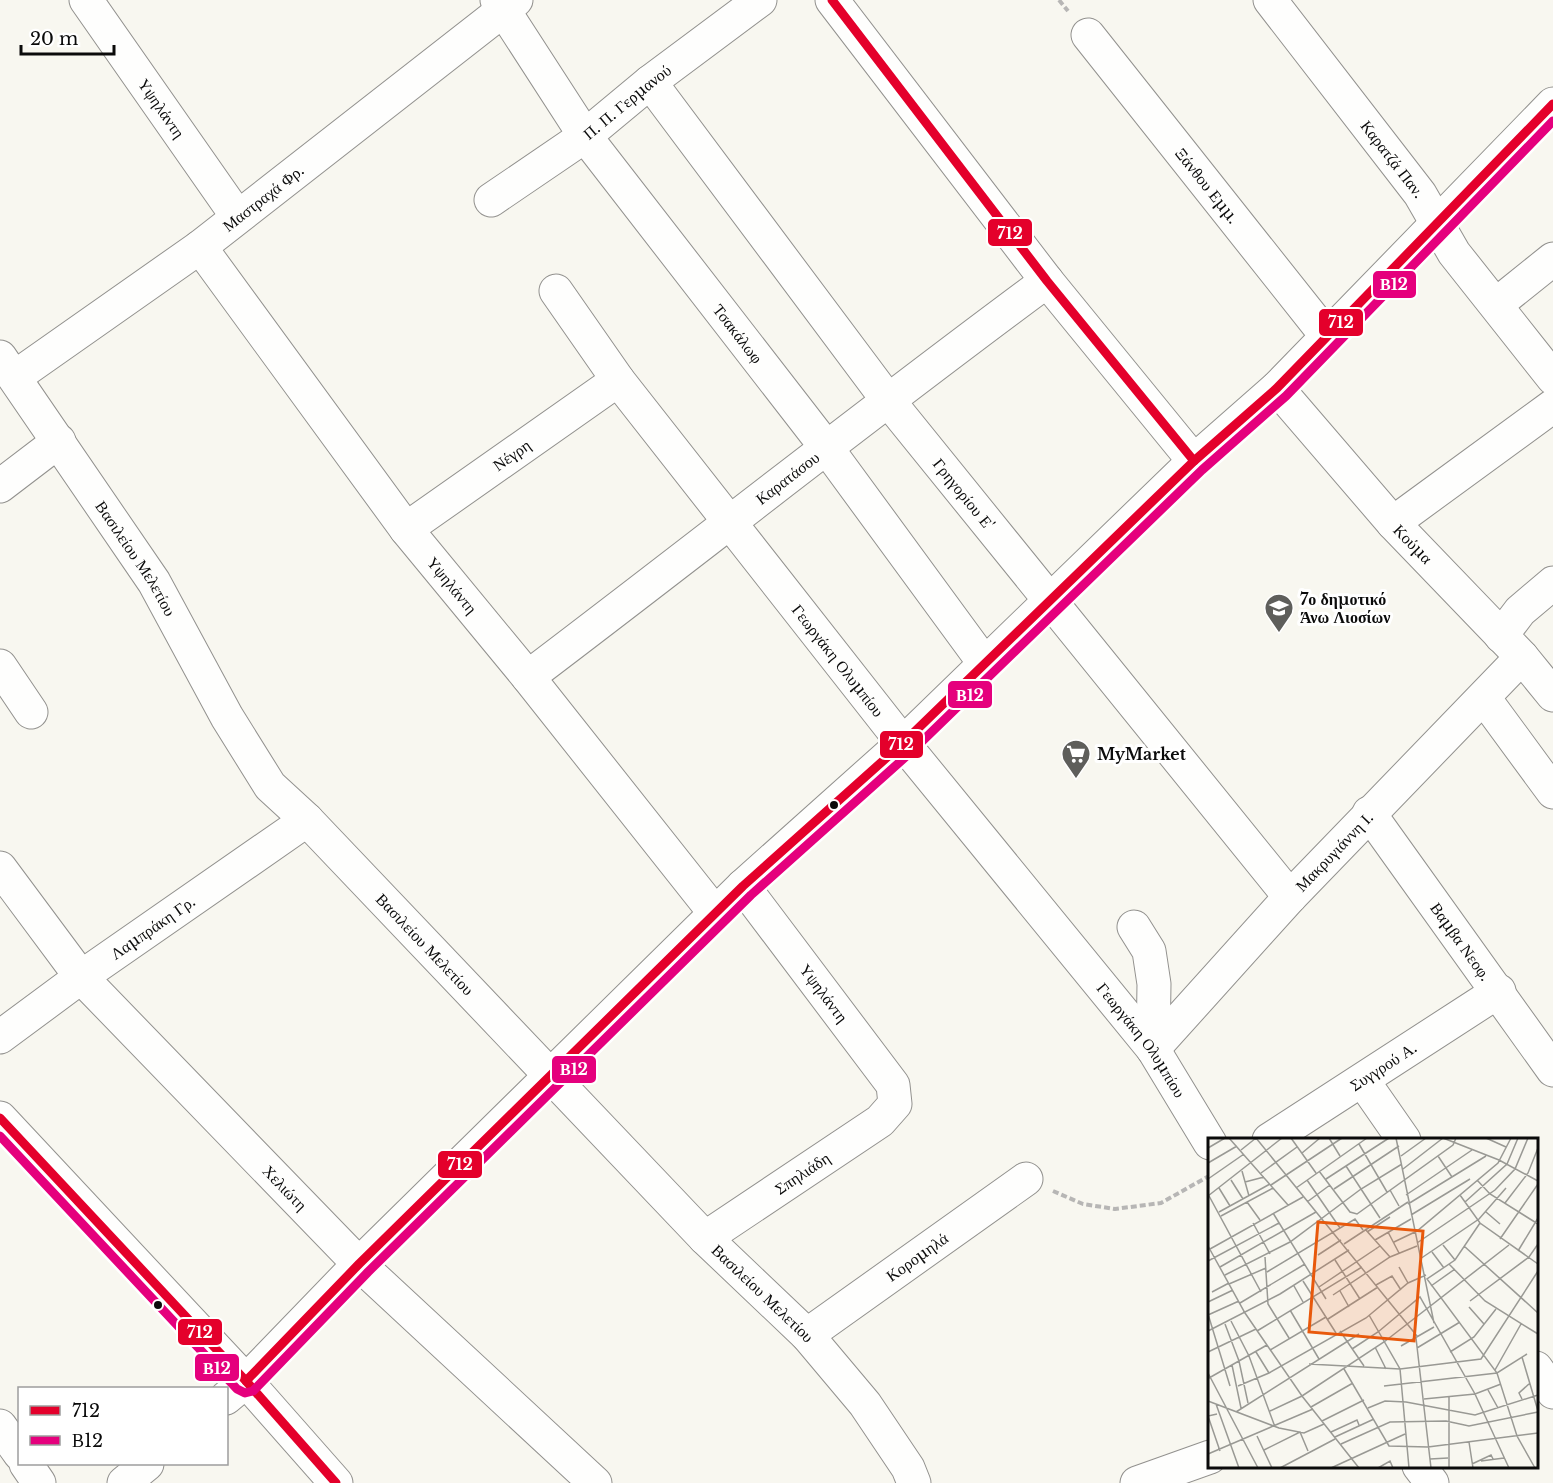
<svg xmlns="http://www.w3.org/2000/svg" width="1553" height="1483" viewBox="0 0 1553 1483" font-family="'Libre Baskerville',serif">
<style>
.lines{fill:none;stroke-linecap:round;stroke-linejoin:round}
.minor-casing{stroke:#92918e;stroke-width:35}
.path{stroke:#b7b6b5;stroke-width:4;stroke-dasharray:6 3;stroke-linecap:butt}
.minor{stroke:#fefefd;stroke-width:33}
.bus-1-casing{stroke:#fff;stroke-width:14}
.bus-2-casing{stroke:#fff;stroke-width:14}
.bus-1{stroke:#e4002b;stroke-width:9}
.bus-2{stroke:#e5007d;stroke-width:9}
.bus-dot{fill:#0b0b0b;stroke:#fff;stroke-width:2}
.labels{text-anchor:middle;stroke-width:6;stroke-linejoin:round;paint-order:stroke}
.street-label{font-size:16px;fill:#0b0b0b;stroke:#fff}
.poi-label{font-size:16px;font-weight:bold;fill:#0b0b0b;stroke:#fff;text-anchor:start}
.inset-road{fill:none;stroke:#999994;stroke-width:1.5}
.view{fill:#e8590c;fill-opacity:0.15;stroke:#e8590c;stroke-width:3}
.inset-edge{fill:none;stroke:#0b0b0b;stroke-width:3}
.line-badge{stroke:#fff;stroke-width:2}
.badge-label{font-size:16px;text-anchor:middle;font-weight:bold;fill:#fff}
</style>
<rect width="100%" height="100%" fill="#f8f7f0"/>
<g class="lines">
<g class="minor-casing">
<g id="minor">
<path id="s1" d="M86,0L237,216"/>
<path id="s2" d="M497,0L585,136L826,447L985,664"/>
<path d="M832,0L1047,281L1194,461"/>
<path id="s3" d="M1270,0L1420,194L1454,253L1553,378"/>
<path id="s4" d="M1088,35L1326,335"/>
<path id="s5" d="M650,82L887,399L1290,897"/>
<path id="s6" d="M491,200L585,136L650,82L760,0"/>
<path id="s7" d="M200,247L406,529L528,677L715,913"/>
<path id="s8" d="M556,291L618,380L903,743L1153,1049L1210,1143"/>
<path d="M1497,304L1553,259"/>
<path id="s9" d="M0,357L154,582L227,717L270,786L307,820L705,1238L807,1335L865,1404L908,1468L914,1483"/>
<path id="s10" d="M15,377L200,247L516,0"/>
<path id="s11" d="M1277,388L1393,523L1522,657L1553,695"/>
<path d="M0,486L59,441"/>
<path d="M1393,523L1553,406"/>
<path id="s12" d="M406,529L618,380"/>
<path d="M1501,636L1520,611L1553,583"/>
<path d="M0,666L31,712"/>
<path id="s13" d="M528,677C701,546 872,410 1047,281"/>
<path d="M1484,698L1553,792"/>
<path id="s14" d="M1369,813L1553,1070"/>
<path id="s15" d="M0,868L81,977L359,1264L595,1483"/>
<path d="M1134,927L1149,951L1154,984L1153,1049"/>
<path id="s16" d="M0,1037L81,977L307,820"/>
<path id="s17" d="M1153,1049L1290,897L1522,657"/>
<path d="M1363,1081L1404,1140"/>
<path d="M0,1118L246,1381L336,1483"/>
<path id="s18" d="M1269,1140L1499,991"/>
<path id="s19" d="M705,1238L880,1121L895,1104L893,1085L743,886"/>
<path id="s20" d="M807,1335L1026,1179"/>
<path d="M1536,1368L1553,1392"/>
<path d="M226,1398L246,1381L359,1264L743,886L903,743L1194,461L1277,388L1553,104"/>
<path d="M0,1426L20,1454"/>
<path d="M26,1464L39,1483"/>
<path d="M1419,1466L1432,1483"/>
<path d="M124,1483L147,1464"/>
<path d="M1137,1483L1210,1457"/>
</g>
</g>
<g class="path">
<path d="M1059,0L1068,11"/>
<path d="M1053,1191L1083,1204L1115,1209L1161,1203L1209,1176"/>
</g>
<use href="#minor" class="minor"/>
<g class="bus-1-casing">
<g id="bus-1">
<path d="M832,0L1047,281L1194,461"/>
<path d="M0,1118L246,1381L336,1483"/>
<path d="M246,1381L359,1264L743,886L903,743L1194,461L1277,388L1553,104"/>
</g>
</g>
<g class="bus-2-casing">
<path id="bus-2" d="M0,1136L237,1389L245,1393L253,1391L368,1272L751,895L911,752L1202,470L1286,396L1553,121"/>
</g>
<use href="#bus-1" class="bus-1"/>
<use href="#bus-2" class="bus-2"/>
</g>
<defs>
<g id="school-pin" transform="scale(1.5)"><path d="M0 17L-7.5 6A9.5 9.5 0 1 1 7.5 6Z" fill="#5e5e5b" stroke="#fff"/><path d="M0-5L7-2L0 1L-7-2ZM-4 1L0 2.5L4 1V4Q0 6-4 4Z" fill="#fff"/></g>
<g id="supermarket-pin" transform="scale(1.5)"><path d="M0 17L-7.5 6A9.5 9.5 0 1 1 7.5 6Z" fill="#5e5e5b" stroke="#fff"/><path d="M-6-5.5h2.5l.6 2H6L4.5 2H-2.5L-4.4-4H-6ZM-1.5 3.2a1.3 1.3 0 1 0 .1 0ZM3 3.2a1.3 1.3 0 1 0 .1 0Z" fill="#fff"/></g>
</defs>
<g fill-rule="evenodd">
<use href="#school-pin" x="1279" y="608"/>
<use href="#supermarket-pin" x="1076" y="754"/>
</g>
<g class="bus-dot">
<circle cx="834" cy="805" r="5"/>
<circle cx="158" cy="1305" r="5"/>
</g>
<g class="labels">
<g class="street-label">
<text dy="6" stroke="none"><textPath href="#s6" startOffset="168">Π. Π. Γερμανού</textPath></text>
<text dy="6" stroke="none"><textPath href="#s1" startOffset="132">Υψηλάντη</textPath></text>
<text dy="6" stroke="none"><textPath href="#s3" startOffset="201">Καρατζά Παν.</textPath></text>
<text dy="6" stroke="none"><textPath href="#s4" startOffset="192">Ξάνθου Εμμ.</textPath></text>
<text dy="6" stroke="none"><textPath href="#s10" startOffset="306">Μαστραχά Φρ.</textPath></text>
<text dy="6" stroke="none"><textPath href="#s2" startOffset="412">Τσακάλωφ</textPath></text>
<text dy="6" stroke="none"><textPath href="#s12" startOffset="129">Νέγρη</textPath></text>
<text dy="6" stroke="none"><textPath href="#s13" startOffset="327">Καρατάσου</textPath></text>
<text dy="6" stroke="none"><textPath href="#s5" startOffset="518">Γρηγορίου Ε'</textPath></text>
<text dy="6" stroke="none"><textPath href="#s11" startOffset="207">Κούμα</textPath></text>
<text dy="6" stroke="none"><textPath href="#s9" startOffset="243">Βασιλείου Μελετίου</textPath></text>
<text dy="6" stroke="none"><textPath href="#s7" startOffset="422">Υψηλάντη</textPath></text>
<text dy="6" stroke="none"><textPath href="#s8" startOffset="465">Γεωργάκη Ολυμπίου</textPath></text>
<text dy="6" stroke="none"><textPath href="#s17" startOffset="268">Μακρυγιάννη Ι.</textPath></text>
<text dy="6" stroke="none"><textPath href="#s16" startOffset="188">Λαμπράκη Γρ.</textPath></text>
<text dy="6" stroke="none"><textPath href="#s14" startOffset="158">Βαμβα Νεοφ.</textPath></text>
<text dy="6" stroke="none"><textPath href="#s9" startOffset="729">Βασιλείου Μελετίου</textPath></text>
<text transform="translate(824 993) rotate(53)" y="6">Υψηλάντη</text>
<text dy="6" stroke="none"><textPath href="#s8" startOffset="951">Γεωργάκη Ολυμπίου</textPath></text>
<text dy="6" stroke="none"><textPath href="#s18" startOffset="136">Συγγρού Α.</textPath></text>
<text dy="6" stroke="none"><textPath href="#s19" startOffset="117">Σπηλιάδη</textPath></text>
<text dy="6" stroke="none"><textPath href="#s15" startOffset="429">Χελιώτη</textPath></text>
<text dy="6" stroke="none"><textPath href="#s20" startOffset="135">Κορομηλά</textPath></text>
<text dy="6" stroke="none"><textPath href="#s9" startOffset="1215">Βασιλείου Μελετίου</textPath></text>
</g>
<g class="poi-label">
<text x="1300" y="605">7ο δημοτικό<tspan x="1300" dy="18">Άνω Λιοσίων</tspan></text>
<text x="1097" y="760">MyMarket</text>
</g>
</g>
<g transform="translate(1208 1138)">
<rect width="330" height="330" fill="#f8f7f0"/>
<path class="inset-road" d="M21,0L80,67M48,0L209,198M83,0L108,35M121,0L132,18M188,0L226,185M235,0L291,22L330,43M278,0L298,9M151,6L179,54M0,10L17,0M33,12L48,0M94,15L112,0M193,18L218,0M230,18L244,39M0,25L29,8M138,28L172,80M195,31L235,0M34,33L41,58M111,33L142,74L149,76L245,7L248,0M53,35L89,9M0,41L36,16M118,41L181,0M23,42L35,61M99,42L132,90M269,42L282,56L330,86M37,44L56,39M63,47L134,0M11,50L22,68M88,50L159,0M126,51L191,8M182,52L191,68M0,56L53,154M198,57L264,12M252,57L272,85L330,126M0,58L74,0M39,64L52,82M99,64L122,47M257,64L299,26L310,0M297,65L320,35L330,10M200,66L278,18M11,74L62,46M278,74L292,86M65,75L118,161M203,77L262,41M13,78L65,50M45,85L62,116M272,85L247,122L219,141L289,235L309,298L327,330M157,91L182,119M159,94L182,79M180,94L191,115M292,101L330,46M167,102L203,81M186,104L209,93L290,25L303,0M209,105L287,52L307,31L320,0M136,106L200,64M235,107L247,122M0,108L37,175L94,258L151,330M256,108L330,175M2,111L95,59M310,113L330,80M224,114L236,130M110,117L133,102M57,119L60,166L81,200M212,121L271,81L298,50M127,122L152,161M0,123L71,85M241,126L277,163L330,196M12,129L108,74M191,129L200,145M59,134L147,81L155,92M17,137L82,104L153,51L194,26M95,143L128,195M21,146L58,130M168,147L184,138L193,152M86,148L95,164M223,148L247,131M111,149L172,108M132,153L141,169M4,154L21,145M125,157L182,119L209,108M262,163L321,119L330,106M0,164L25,152M32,165L97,126M261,169L276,186M82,172L111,221M0,176L22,248M0,177L31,163M161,177L192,231L201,330M120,181L170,149M23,183L41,218L67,289M17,186L31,223L40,265M0,193L72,156L141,112M49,193L154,129M132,193L156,228M208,200L223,330M193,208L226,189M167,209L178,231M209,210L252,184M144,211L170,194L212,159L267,256L301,330M62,212L118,179M0,214L48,191M48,214L61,235M242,214L266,199L288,171M314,219L330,273M101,226L192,231L273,221L330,133M24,227L33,270M136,231L181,308L220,309L330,295M287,232L313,186M0,235L50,330M1,240L59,207M30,248L61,235L158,180L200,145L218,137M176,248L289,235L319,216M280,252L290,270M241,259V330M216,261L267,256L293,246M314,261L311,255L322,245M0,263L71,290L96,295L116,286M8,266L31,330M103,269L145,245M160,270L177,263L198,264L267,277L330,257M62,273L94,258L176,204L301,107M28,274L151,196M9,276L0,278L12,313M114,283L156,262M123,294L149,282L151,287M49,298L64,330M127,299L166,281M261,304L265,330M133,306L182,284L238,283L261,288L330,274M56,312L92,294L100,313M0,316L105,271M222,321L240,320M273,323L296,320M264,326L283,317L285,321M72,330L127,301M123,330L197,296M170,330L182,323L185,330"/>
<path class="view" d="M110,84L215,93L206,203L101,194Z"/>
<rect width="330" height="330" class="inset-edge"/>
</g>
<g class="line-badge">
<rect x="987" y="218" width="46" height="29" rx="6" fill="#e4002b"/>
<rect x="1372" y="270" width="45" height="29" rx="6" fill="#e5007d"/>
<rect x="1318" y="308" width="46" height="29" rx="6" fill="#e4002b"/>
<rect x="947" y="680" width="46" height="29" rx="6" fill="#e5007d"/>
<rect x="879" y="730" width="45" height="29" rx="6" fill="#e4002b"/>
<rect x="551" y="1055" width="46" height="29" rx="6" fill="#e5007d"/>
<rect x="437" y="1150" width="46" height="29" rx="6" fill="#e4002b"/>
<rect x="177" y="1318" width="46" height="28" rx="6" fill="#e4002b"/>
<rect x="194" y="1353" width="46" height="29" rx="6" fill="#e5007d"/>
</g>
<g class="badge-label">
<text x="1010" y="239">712</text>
<text x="1394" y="290">Β12</text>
<text x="1341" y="328">712</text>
<text x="970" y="701">Β12</text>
<text x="901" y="750">712</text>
<text x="574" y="1075">Β12</text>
<text x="460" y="1170">712</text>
<text x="200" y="1338">712</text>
<text x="217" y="1374">Β12</text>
</g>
<rect x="18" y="1387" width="210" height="78" fill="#ffffff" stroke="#9d9d9d" stroke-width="1.5"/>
<rect x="30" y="1406" width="30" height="9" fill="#e4002b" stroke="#9d9d9d" stroke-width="1.5"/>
<text x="72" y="1417" font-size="18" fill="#0b0b0b">712</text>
<rect x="30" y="1436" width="30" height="9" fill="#e5007d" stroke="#9d9d9d" stroke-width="1.5"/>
<text x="72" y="1447" font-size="18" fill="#0b0b0b">Β12</text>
<path d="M21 45v9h93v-9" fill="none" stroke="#0b0b0b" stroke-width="3"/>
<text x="30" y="45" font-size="18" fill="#0b0b0b" stroke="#ffffff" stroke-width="4.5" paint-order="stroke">20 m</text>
</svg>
